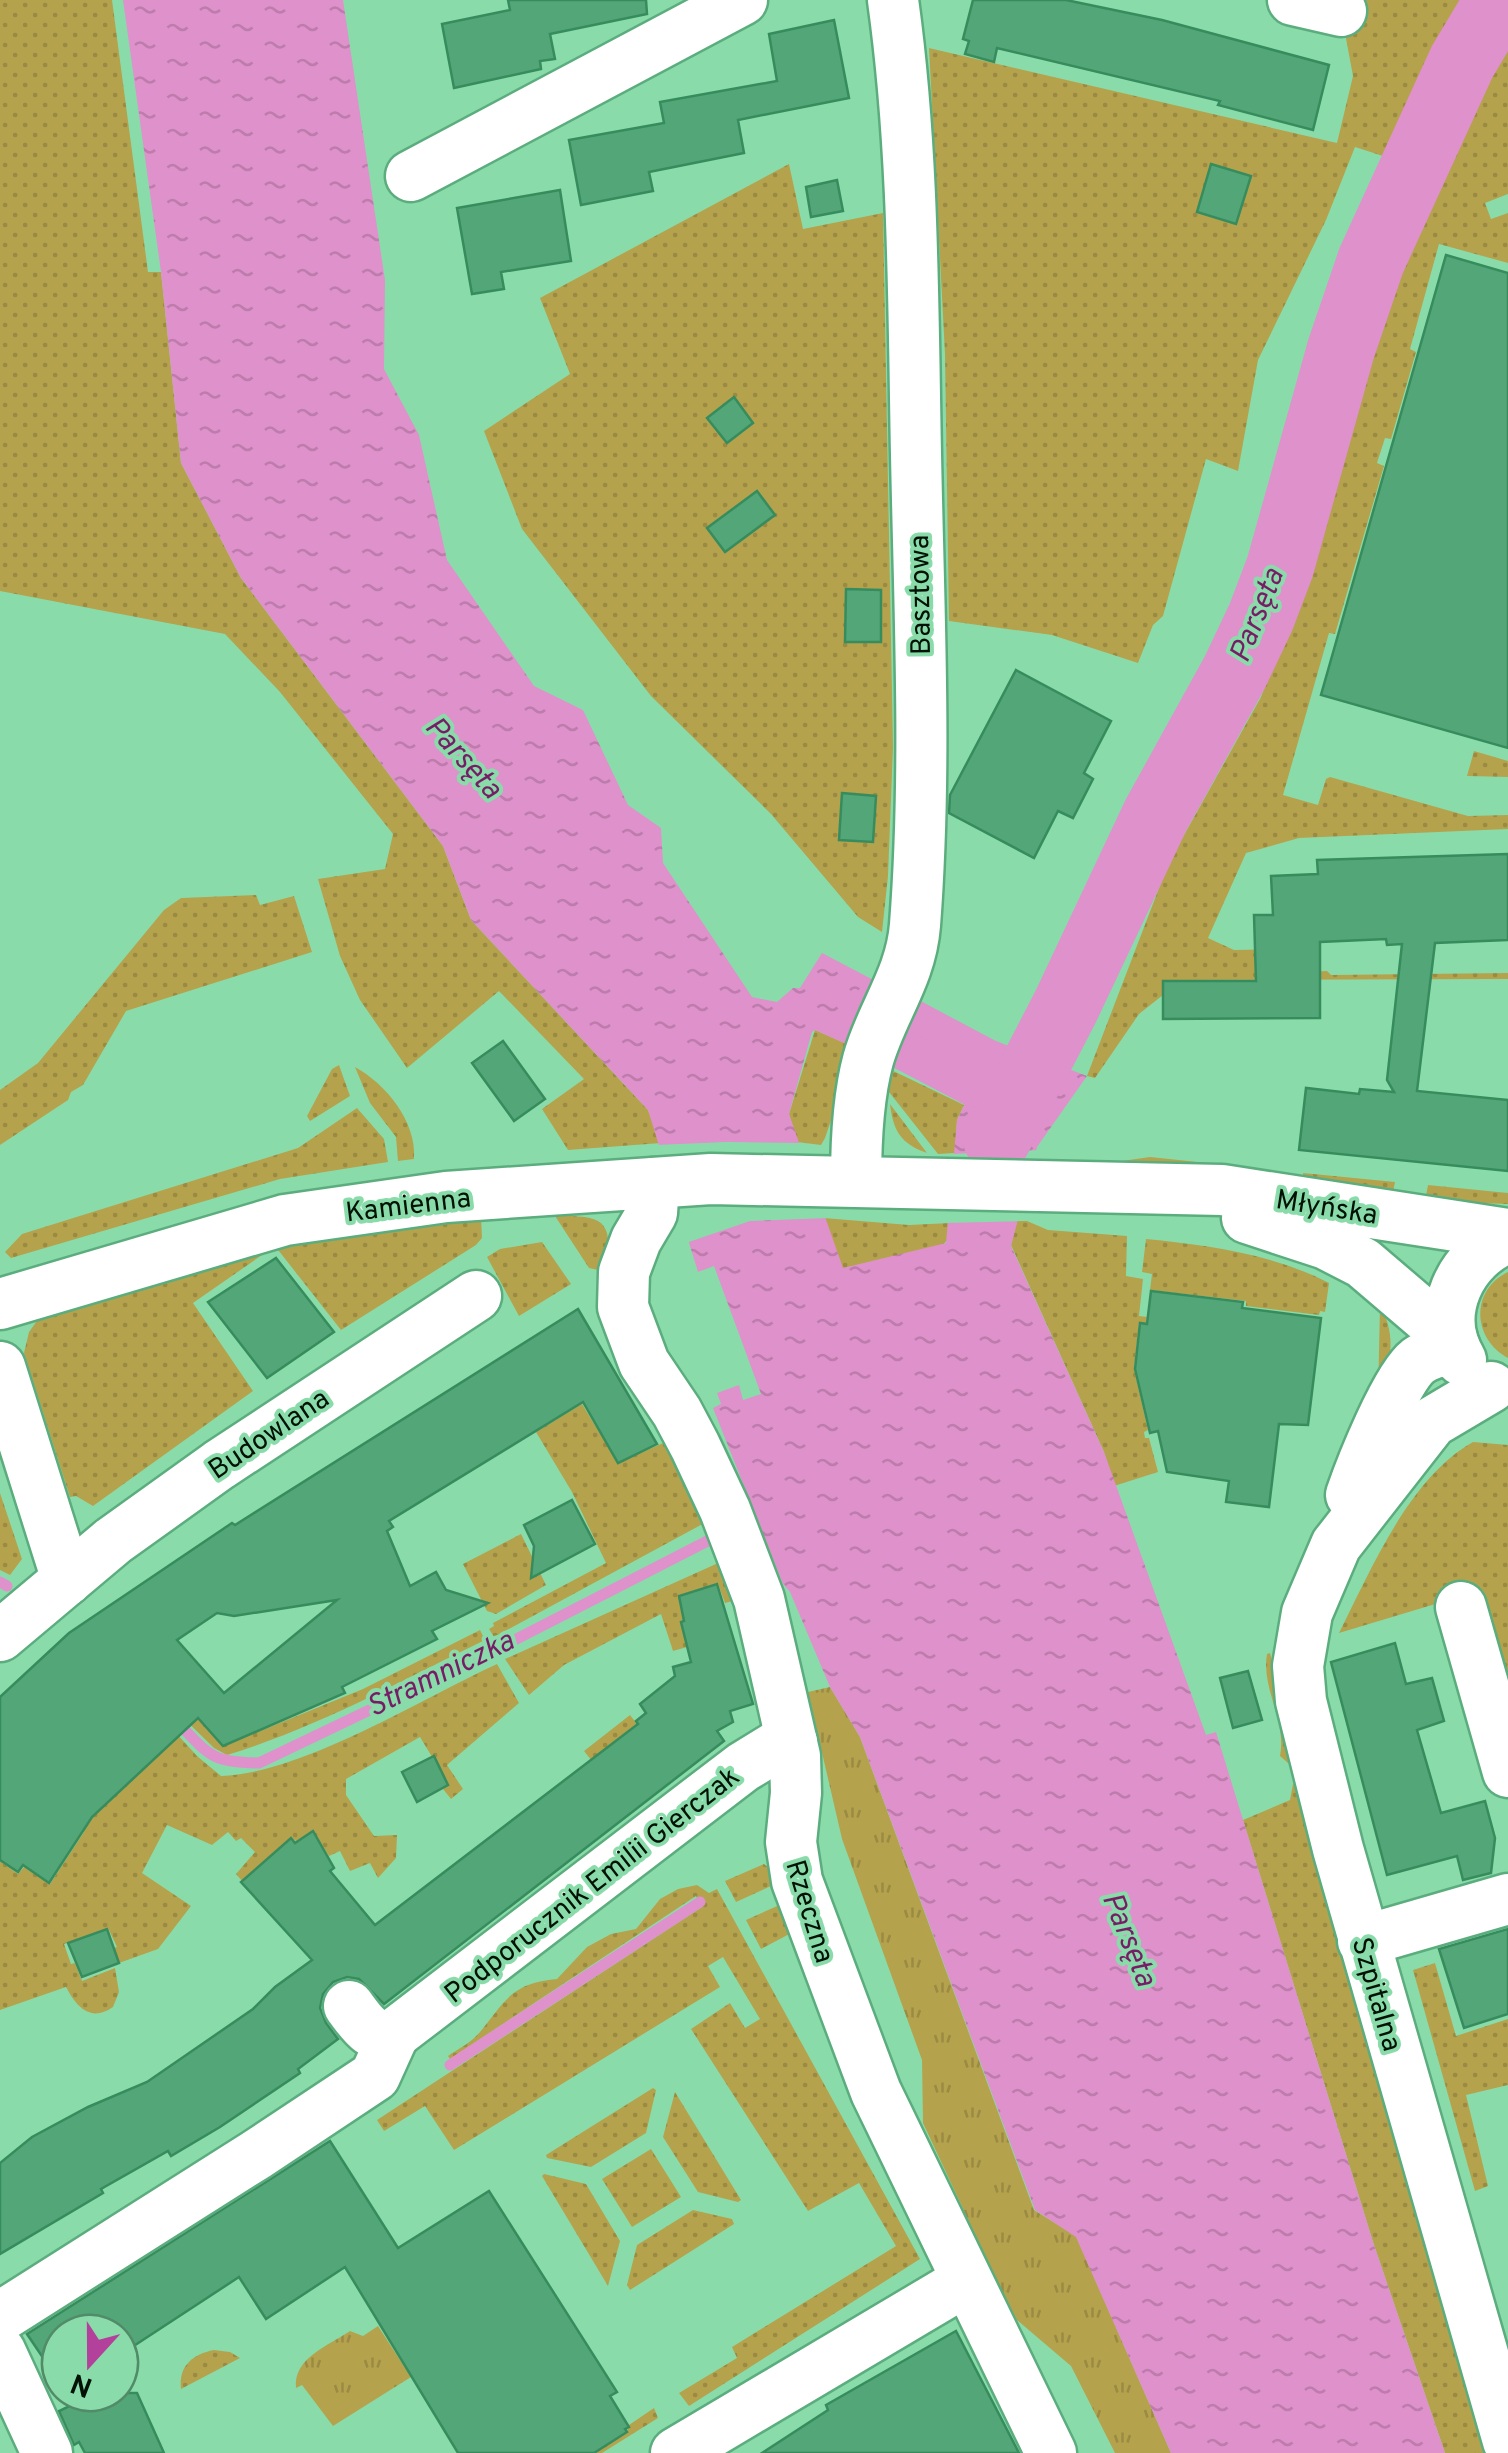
<svg xmlns="http://www.w3.org/2000/svg" width="1508" height="2453" viewBox="0 0 1508 2453" font-family="Overpass,sans-serif">
<style>
.grass{fill:url(#grass-dots)}
.park{fill:url(#park-tufts)}
.water{fill:url(#water-ripples)}
.pier{fill:#89dcaa}
.lines{fill:none;stroke-linecap:round;stroke-linejoin:round}
.stream{stroke:#de91ca;stroke-width:11}
.canal{stroke:#de91ca;stroke-width:40}
.river{stroke:#de91ca;stroke-width:68}
.building{fill:#53a677;stroke:#378c5e;stroke-width:2.5;fill-rule:evenodd}
.minor-casing{stroke:#5bad7e;stroke-width:55}
.minor{stroke:#fff;stroke-width:50}
.labels{text-anchor:middle;stroke-width:8;stroke-linejoin:round;paint-order:stroke}
.street-label{font-size:28px;fill:#001205;stroke:#89dcaa}
.water-label{font-size:30px;font-style:italic;fill:#771d66;stroke:#89dcaa}
</style>
<defs>
<pattern id="grass-dots" width="8" height="8" patternUnits="userSpaceOnUse" patternTransform="scale(2.5)"><rect width="8" height="8" fill="#b5a24d"/><path d="M2 2h.1M6 6h.1" fill="none" stroke="#9a8a42" stroke-width="1.8" stroke-linecap="round"/></pattern>
<pattern id="park-tufts" width="24" height="20" patternUnits="userSpaceOnUse" patternTransform="scale(2.5)"><rect width="24" height="20" fill="#b5a24d"/><path d="M3 7l-1-3M5 7V3M7 7l1-3M15 17l-1-3M17 17v-4M19 17l1-3" fill="none" stroke="#9a8a42"/></pattern>
<pattern id="water-ripples" width="26" height="14" patternUnits="userSpaceOnUse" patternTransform="scale(2.5)"><rect width="26" height="14" fill="#de91ca"/><path d="M2 4q2-2 4 0t4 0M15 11q2-2 4 0t4 0" fill="none" stroke="#bd7cac"/></pattern>
</defs>
<rect width="100%" height="100%" fill="#89dcaa"/>
<g class="grass">
<path d="M0,0H112L148,272H161L181,463L241,578L443,846L471,920L648,1110L661,1143L568,1150L542,1109L584,1079L499,991L407,1068L360,1000L340,956L318,879L385,869L393,834L280,692L225,634L0,591Z"/>
<path d="M1353,0H1474L1441,39L1389,158L1355,147L1326,220L1258,360L1238,471L1206,459L1163,616L1153,625L1138,663L1052,635L949,621L945,354L929,48L1337,143L1353,76L1345,33Z"/>
<path d="M1508,16V194L1485,203L1491,219L1508,213V263L1439,244L1410,349L1416,352L1391,439L1385,438L1377,463L1384,466L1335,634L1329,633L1283,795L1318,805L1326,779L1330,777L1468,816L1508,815V829L1299,838L1246,853L1208,938L1234,950L1289,949L1290,973L1327,971L1331,975L1508,973V979L1163,980V995L1139,1014L1095,1078L1087,1076L1169,862L1261,697L1306,572L1388,294L1436,174L1484,84Z"/>
<path d="M789,164L803,229L883,213L893,747L888,876L882,932L858,917L771,814L651,696L522,529L484,431L570,374L540,298Z"/>
<path d="M1474,751L1508,761V777L1467,776Z"/>
<path d="M256,895L260,905L294,896L312,952L126,1011L83,1085L71,1092L68,1100L0,1145V1090L38,1063L164,910L181,898Z"/>
<path d="M815,1030L856,1048L825,1138L821,1145L797,1142L789,1114Z"/>
<path d="M339,1065L350,1096L310,1121L307,1116L332,1069Z"/>
<path d="M355,1067C386,1084 417,1122 414,1159L398,1161L396,1137L370,1103Z"/>
<path d="M885,1067L964,1105L957,1120L955,1153L938,1154L889,1092Z"/>
<path d="M890,1104L927,1153C901,1144 893,1131 890,1104Z"/>
<path d="M357,1108L384,1139L388,1162L280,1179L11,1258L5,1252L22,1234L298,1148Z"/>
<path d="M1150,1157L1255,1168L1250,1174L1179,1163L1122,1161Z"/>
<path d="M1303,1173L1395,1182L1392,1197L1304,1182Z"/>
<path d="M1428,1185L1508,1193V1204L1425,1201Z"/>
<path d="M555,1216C607,1215 612,1221 607,1272L589,1268Z"/>
<path d="M481,1217L482,1238L476,1245L341,1330L275,1246L193,1303L253,1391L93,1506L76,1496L70,1497L24,1353L29,1332L39,1318L287,1240Z"/>
<path d="M824,1218L909,1225L950,1223L949,1238L941,1247L843,1269Z"/>
<path d="M1017,1221H1027L1048,1230L1127,1236L1126,1276L1143,1279L1139,1316L1147,1317L1146,1323H1139L1134,1369L1148,1430L1144,1432L1145,1438H1149L1158,1472L1114,1486L1104,1452L1011,1245Z"/>
<path d="M1146,1239C1208,1245 1273,1254 1329,1283L1325,1312L1320,1311L1319,1315L1246,1306V1301L1150,1290L1152,1274L1142,1272Z"/>
<path d="M542,1242L571,1284L519,1316L487,1257L500,1249Z"/>
<path d="M1508,1272V1358C1472,1339 1470,1290 1508,1272Z"/>
<path d="M1380,1305C1398,1339 1390,1362 1378,1396Z"/>
<path d="M582,1404L618,1463L670,1440L710,1520L494,1637L489,1629L494,1626L493,1623L606,1563L572,1492L536,1432Z"/>
<path d="M1473,1442L1508,1445V1755L1462,1596L1339,1633C1371,1570 1409,1478 1473,1442Z"/>
<path d="M0,1493L22,1559L10,1575L0,1570Z"/>
<path d="M521,1534L546,1585L496,1614L487,1611L463,1564Z"/>
<path d="M727,1559L744,1598L725,1603L718,1584L679,1596L684,1621L681,1623L687,1647L673,1651L661,1614L564,1665L529,1695L505,1659Z"/>
<path d="M480,1630L485,1640C401,1681 316,1728 227,1755L214,1748L172,1707L181,1698L223,1746L363,1689Z"/>
<path d="M1270,1653L1298,1761L1288,1763L1280,1756C1287,1720 1261,1689 1267,1654Z"/>
<path d="M497,1664L519,1703L447,1765L463,1789L451,1799L443,1789L449,1785L420,1737L346,1779V1795L374,1836L397,1835L396,1858L378,1878L370,1863L350,1871L340,1851L329,1856L313,1831L296,1841L291,1838L249,1889L236,1874L255,1852L241,1838L236,1841L228,1832L212,1845L167,1825L142,1873L191,1906L158,1949L119,1963L114,1948L117,1947L108,1928L64,1944L71,1964L75,1963L82,1981L115,1968L119,1992L113,2007C90,2023 76,2006 66,1987L0,2010V1861L18,1874L24,1867L50,1884L84,1832L24,1789L53,1762L108,1803L172,1742L165,1721L197,1756L221,1776C303,1773 421,1699 497,1664Z"/>
<path d="M630,1715L641,1729L633,1735L624,1734L599,1754L595,1765L584,1751Z"/>
<path d="M1303,1780L1495,2453H1445L1373,2242L1243,1820L1290,1800L1293,1784Z"/>
<path d="M764,1864L770,1869L771,1886L736,1902L725,1881Z"/>
<path d="M697,1885L709,1893L717,1889L920,2259L689,2406L679,2393L737,2358L732,2347L896,2246L859,2183L808,2211L691,2029L730,2003L745,2028L760,2019L723,1957L708,1966L720,1987L454,2150L425,2106L384,2131L377,2120L702,1907L696,1896L450,2059L448,2056C458,2049 472,2042 480,2032C506,2000 512,1983 557,1979L587,1947L611,1934L636,1929L660,1899L678,1889Z"/>
<path d="M784,1903L795,1931L761,1949L746,1920Z"/>
<path d="M1435,1963L1456,2036L1508,2019V2085L1466,2095L1488,2186L1475,2191L1413,1970Z"/>
<path d="M653,2088L656,2090L646,2133L591,2167L547,2158L546,2155Z"/>
<path d="M675,2092L741,2200L738,2202L698,2192L663,2137Z"/>
<path d="M651,2149L681,2197L632,2227L602,2179Z"/>
<path d="M544,2174L586,2184L620,2241L608,2286L542,2176Z"/>
<path d="M693,2210L732,2219L734,2224L630,2290L627,2285L637,2245Z"/>
<path d="M214,2350L230,2352L240,2358L181,2389C178,2366 193,2354 214,2350Z"/>
<path d="M654,2408L658,2418L602,2453H594L627,2432L629,2425Z"/>
</g>
<g class="park">
<path d="M830,1687L860,1737L1034,2210L1076,2236L1171,2453H1115L1071,2366L1017,2320L1008,2305L923,2123L922,2060L842,1839L808,1692Z"/>
<path d="M378,2326L411,2377L333,2426L302,2385L296,2388C293,2358 328,2346 350,2331L363,2336Z"/>
</g>
<path class="water" d="M123,0H343L385,280L384,369L419,435L447,560L534,686L583,710L628,805L661,828L663,863L752,997L777,1002L793,988H800L822,953L883,985L855,1048L815,1030L812,1032L789,1114L843,1268L946,1243L957,1120L996,1041L1087,1076L1037,1147L1011,1246L1104,1452L1206,1735L1216,1732L1373,2242L1445,2453H1171L1076,2237L1035,2210L860,1737L830,1687L790,1592L783,1584L713,1408L721,1404L717,1393L739,1385L743,1400L761,1394L714,1266L698,1272L648,1110L471,920L443,846L241,578L181,463L161,272Z"/>
<g class="pier">
<path d="M726,1142L802,1143L829,1218L750,1221L683,1244L656,1145Z"/>
<path d="M1041,1150L1023,1221L945,1223L952,1154Z"/>
</g>
<g class="lines">
<g class="stream">
<path d="M0,1582L7,1586"/>
<path d="M176,1721C210,1755 209,1762 259,1763L501,1647L723,1533"/>
<path d="M450,2065L700,1902"/>
</g>
<g class="canal">
<path d="M876,1000L987,1059"/>
<path d="M863,1029L974,1087"/>
</g>
<path class="river" d="M997,1139L1066,1006L1156,815L1235,672L1261,617L1280,567L1341,349L1371,261L1462,62L1499,0"/>
</g>
<g class="building">
<path d="M508,0H646L647,14L550,34L555,59L540,61L541,69L454,88L442,24L510,10Z"/>
<path d="M973,0H1066L1162,20L1329,65L1313,130L1218,105L1220,101L997,48L994,62L965,54L969,41L963,39Z"/>
<path d="M834,20L849,98L738,120L744,153L649,172L653,191L581,205L569,140L664,123L660,102L777,81L769,34Z"/>
<path d="M1211,164L1251,176L1236,224L1197,212Z"/>
<path d="M837,180L843,211L811,217L806,187Z"/>
<path d="M560,190L571,261L501,272L504,289L472,294L457,208Z"/>
<path d="M1446,255L1508,273V748L1321,695Z"/>
<path d="M734,397L753,423L727,443L707,418Z"/>
<path d="M757,491L775,515L725,552L707,528Z"/>
<path d="M846,589L881,590V642H845Z"/>
<path d="M1016,670L1111,721L1084,773L1093,779L1073,818L1058,811L1034,858L949,813L950,795Z"/>
<path d="M842,793L876,796L873,842L839,840Z"/>
<path d="M1508,854V940L1435,943L1417,1091L1508,1100V1171L1299,1150L1306,1088L1359,1094L1360,1089L1394,1092L1387,1080L1402,944L1387,945L1386,939L1320,942V1018L1163,1019V981H1256L1254,915H1273L1271,876L1318,874L1317,860Z"/>
<path d="M503,1041L545,1099L514,1121L472,1063Z"/>
<path d="M276,1258L334,1332L267,1378L208,1302Z"/>
<path d="M1151,1291L1243,1302L1242,1308L1321,1318L1308,1425L1279,1424L1269,1507L1226,1502L1229,1481L1167,1472L1158,1431L1150,1433L1135,1369L1140,1323L1147,1324Z"/>
<path d="M578,1309L657,1444L618,1463L583,1402L389,1521L393,1527L387,1531L410,1586L436,1572L446,1590L488,1603L432,1631L437,1639L342,1687L345,1693L223,1746L198,1718L92,1817L49,1883L23,1865L18,1872L0,1860V1697L69,1633L232,1523L235,1525ZM337,1600L224,1693L177,1640L217,1613L234,1616Z"/>
<path d="M572,1500L595,1544L531,1578L534,1546L524,1525Z"/>
<path d="M717,1584L753,1704L730,1711L733,1722L717,1731L724,1741L384,2004L359,1979L347,1977L333,1982L323,1994L320,2008L326,2023L338,2039L298,2069L300,2073L220,2127L171,2156L168,2151L101,2189L103,2193L0,2254V2163L32,2137L88,2107L147,2082L253,2009L275,1987L312,1960L241,1882L291,1838L295,1843L313,1831L334,1868L330,1871L375,1925L638,1724L636,1721L646,1713L640,1704L675,1676L673,1667L691,1662L681,1622L684,1621L679,1596Z"/>
<path d="M1395,1643L1406,1684L1432,1678L1444,1721L1417,1730L1441,1813L1485,1801L1495,1838L1491,1873L1463,1880L1457,1856L1387,1875L1331,1662Z"/>
<path d="M1248,1671L1262,1720L1233,1728L1220,1678Z"/>
<path d="M434,1756L448,1785L417,1802L402,1772Z"/>
<path d="M107,1929L119,1963L82,1977L68,1943Z"/>
<path d="M1508,1929V2014L1464,2028L1439,1949Z"/>
<path d="M330,2141L398,2248L489,2191L617,2392L610,2396L629,2427L625,2429L627,2432L594,2453H458L345,2267L266,2319L239,2277L120,2355V2333H60V2383L27,2334Z"/>
<path d="M956,2331L1019,2453H762L828,2410L826,2405Z"/>
<path d="M66,2393H137L164,2453H85L79,2442L74,2445L59,2411L74,2404Z"/>
</g>
<g class="lines">
<g class="minor-casing">
<g id="minor">
<path d="M1293,0L1341,11"/>
<path d="M411,176L742,0"/>
<path d="M856,1181C856,1143 858,1097 868,1060C881,1013 911,977 915,925C927,768 919,611 916,454C913,303 914,150 893,0"/>
<path d="M654,1183L652,1213L636,1240L624,1272L623,1307L644,1363L677,1412L695,1446L725,1510L759,1599L795,1756L796,1793L791,1842L797,1881L876,2092L1051,2453"/>
<path d="M1247,1218L1326,1244L1363,1263L1452,1339"/>
<path d="M0,1304L285,1220L446,1197L711,1179L1222,1190L1508,1234"/>
<path d="M1461,1360C1433,1314 1460,1256 1508,1238"/>
<path d="M0,1367L67,1580"/>
<path d="M1491,1387L1432,1422L1336,1545L1307,1613L1298,1666L1301,1701L1338,1849L1508,2441"/>
<path d="M1351,1495C1361,1466 1396,1378 1418,1361C1429,1353 1442,1351 1455,1348"/>
<path d="M1461,1607L1508,1772"/>
<path d="M0,1636L113,1541L219,1465L476,1296"/>
<path d="M1363,1941L1508,1899"/>
<path d="M349,2006C362,2023 371,2040 394,2034L743,1767L779,1745L792,1742"/>
<path d="M0,2317L256,2155L375,2076L394,2034"/>
<path d="M0,2351L47,2453"/>
<path d="M676,2453L966,2281"/>
</g>
</g>
<use href="#minor" class="minor"/>
</g>
<g class="labels">
<g class="street-label">
<text transform="translate(919 595) rotate(-91)" y="10">Basztowa</text>
<text transform="translate(408 1204) rotate(-7)" y="10">Kamienna</text>
<text transform="translate(1327 1206) rotate(9)" y="10">Młyńska</text>
<text transform="translate(268 1433) rotate(-34)" y="10">Budowlana</text>
<text transform="translate(591 1884) rotate(-38)" y="10">Podporucznik Emilii Gierczak</text>
<text transform="translate(811 1911) rotate(73)" y="10">Rzeczna</text>
<text transform="translate(1378 1994) rotate(74)" y="10">Szpitalna</text>
</g>
<g class="water-label">
<text transform="translate(1256 615) rotate(-68)" y="10">Parsęta</text>
<text transform="translate(464 757) rotate(48)" y="10">Parsęta</text>
<text transform="translate(440 1673) rotate(-26)" y="10">Stramniczka</text>
<text transform="translate(1130 1939) rotate(68)" y="10">Parsęta</text>
</g>
</g>
<g transform="translate(90 2363) rotate(201)"><circle r="48" fill="#89dcaa" stroke="#528b68" stroke-width="2.5"/>
<path d="M0-8L18 38L0 25L-18 38Z" fill="#b3419c"/>
<text y="-15" font-size="28" font-weight="bold" text-anchor="middle" fill="#001205">N</text>
</g>
</svg>
